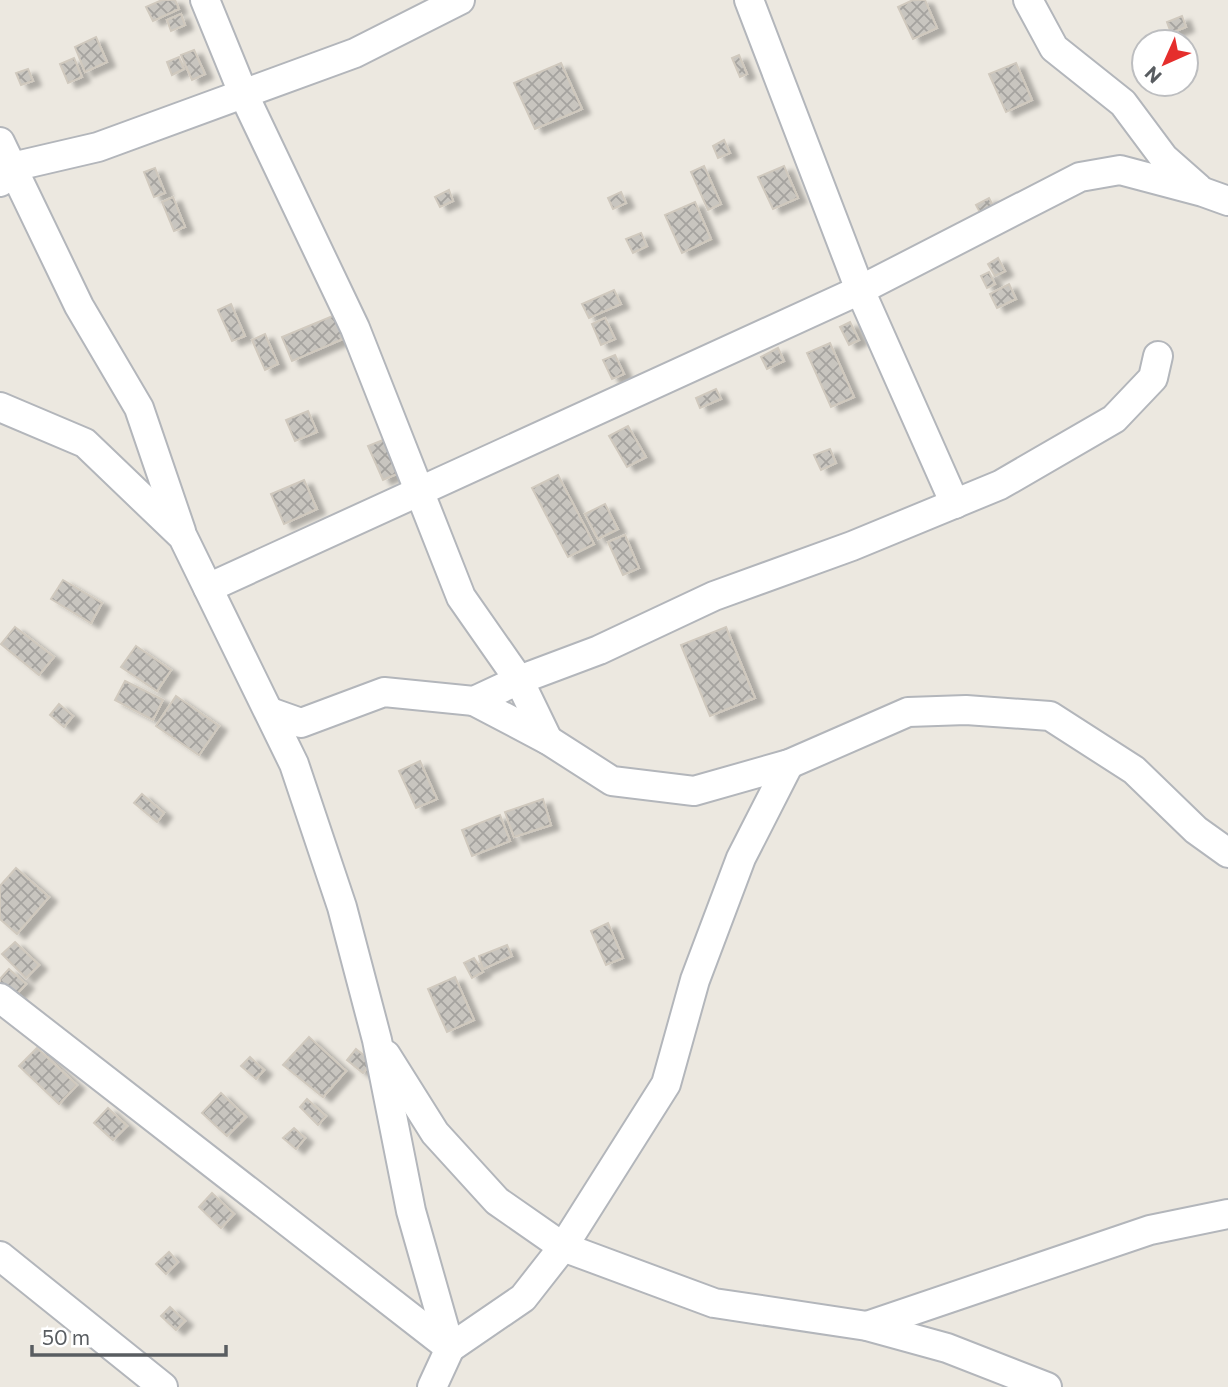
<svg xmlns="http://www.w3.org/2000/svg" width="1228" height="1387" viewBox="0 0 1228 1387" font-family="Commissioner,sans-serif">
<style>
.building{fill:url(#building-cross-hatch);stroke:#d0c9be;stroke-width:2;filter:url(#shadow)}
.lines{fill:none;stroke-linecap:round;stroke-linejoin:round}
.minor-casing{stroke:#b3b6bb;stroke-width:32}
.minor{stroke:#fff;stroke-width:28}
</style>
<defs>
<pattern id="building-cross-hatch" width="8" height="8" patternUnits="userSpaceOnUse" patternTransform="scale(1.75)"><rect width="8" height="8" fill="#c8c5bf"/><path d="M0 0l8 8M0 8l8-8" fill="none" stroke="#a5a39f"/></pattern>
<filter id="shadow"><feDropShadow dx="8" dy="4.5" stdDeviation="2" flood-color="#0004"/></filter>
</defs>
<rect width="100%" height="100%" fill="#ece8e0"/>
<g class="building">
<path d="M162,0H175L179,9L153,21L146,7Z"/>
<path d="M913,0H925L937,28L913,39L898,7Z"/>
<path d="M181,14L185,25L171,31L167,20Z"/>
<path d="M1182,16L1186,27L1171,33L1167,22Z"/>
<path d="M96,37L107,62L85,72L75,47Z"/>
<path d="M194,50L205,74L192,80L181,55Z"/>
<path d="M739,55L747,74L740,77L732,58Z"/>
<path d="M179,57L184,69L172,75L167,62Z"/>
<path d="M74,58L82,77L68,83L60,64Z"/>
<path d="M561,63L582,109L535,129L514,83Z"/>
<path d="M1016,63L1032,100L1006,112L989,74Z"/>
<path d="M28,69L33,81L21,85L16,73Z"/>
<path d="M724,140L730,153L718,158L713,146Z"/>
<path d="M704,166L721,204L708,210L691,172Z"/>
<path d="M784,166L798,198L773,209L758,177Z"/>
<path d="M155,168L165,193L154,197L144,172Z"/>
<path d="M449,190L453,201L440,207L435,197Z"/>
<path d="M621,192L626,203L613,209L608,198Z"/>
<path d="M173,197L185,227L174,231L162,202Z"/>
<path d="M989,198L997,213L984,220L976,205Z"/>
<path d="M695,202L711,239L682,253L665,215Z"/>
<path d="M641,233L647,246L633,253L626,239Z"/>
<path d="M998,258L1005,271L995,276L988,264Z"/>
<path d="M989,272L995,284L987,288L981,276Z"/>
<path d="M1009,284L1016,299L997,308L990,294Z"/>
<path d="M614,290L621,304L589,318L582,304Z"/>
<path d="M231,304L245,336L232,341L218,310Z"/>
<path d="M335,315L345,338L292,361L282,337Z"/>
<path d="M605,318L615,339L601,345L592,324Z"/>
<path d="M850,322L859,340L849,345L840,327Z"/>
<path d="M265,334L278,364L265,370L252,340Z"/>
<path d="M830,343L854,397L831,407L807,353Z"/>
<path d="M778,348L784,361L767,369L761,357Z"/>
<path d="M615,355L624,374L612,379L603,360Z"/>
<path d="M716,389L721,399L700,408L696,398Z"/>
<path d="M308,411L317,432L295,441L286,420Z"/>
<path d="M628,426L646,457L627,467L609,436Z"/>
<path d="M393,436L408,469L383,480L368,446Z"/>
<path d="M830,449L836,463L821,470L814,455Z"/>
<path d="M558,475L594,544L568,557L532,488Z"/>
<path d="M304,480L317,509L284,524L271,494Z"/>
<path d="M605,504L618,529L598,539L585,514Z"/>
<path d="M625,535L639,568L623,575L608,542Z"/>
<path d="M63,580L102,603L91,623L51,599Z"/>
<path d="M15,627L54,657L39,675L1,644Z"/>
<path d="M726,627L755,698L710,716L681,645Z"/>
<path d="M136,646L171,670L157,691L121,667Z"/>
<path d="M125,681L163,700L153,720L115,700Z"/>
<path d="M176,696L219,726L199,755L156,726Z"/>
<path d="M59,704L73,716L64,727L50,715Z"/>
<path d="M420,761L437,799L416,808L399,771Z"/>
<path d="M142,794L164,813L157,822L134,803Z"/>
<path d="M543,799L551,825L514,837L505,812Z"/>
<path d="M500,815L510,841L472,856L462,830Z"/>
<path d="M16,868L49,897L17,934L0,919V886Z"/>
<path d="M608,923L623,958L606,965L591,931Z"/>
<path d="M15,942L39,965L26,978L2,954Z"/>
<path d="M507,945L512,956L483,969L479,956Z"/>
<path d="M474,958L483,972L472,978L464,963Z"/>
<path d="M9,969L26,984L14,997L0,984V979Z"/>
<path d="M455,977L474,1020L447,1032L428,989Z"/>
<path d="M309,1037L346,1071L323,1097L283,1065Z"/>
<path d="M37,1048L77,1085L59,1104L19,1066Z"/>
<path d="M356,1049L372,1062L363,1073L347,1060Z"/>
<path d="M250,1057L264,1070L256,1079L241,1066Z"/>
<path d="M221,1093L246,1117L227,1136L202,1113Z"/>
<path d="M307,1099L326,1116L318,1125L300,1107Z"/>
<path d="M108,1108L127,1126L113,1140L94,1123Z"/>
<path d="M294,1128L305,1138L296,1149L283,1138Z"/>
<path d="M212,1193L234,1214L221,1228L199,1207Z"/>
<path d="M169,1252L178,1262L166,1274L156,1264Z"/>
<path d="M170,1307L185,1321L176,1330L161,1316Z"/>
</g>
<g class="lines">
<g class="minor-casing">
<g id="minor">
<path d="M205,0L243,93L355,328L461,597L519,680L548,740"/>
<path d="M749,0L860,290L955,504"/>
<path d="M1028,0L1054,48L1123,103L1164,158L1198,188"/>
<path d="M0,142L79,306L139,408L181,531"/>
<path d="M0,182L12,167L98,147L355,53L460,0"/>
<path d="M0,407L85,443L183,537L294,764L342,907L377,1040L411,1211L450,1348L432,1387"/>
<path d="M208,588L860,290L1080,177L1120,170L1203,192L1228,201"/>
<path d="M474,701L548,740L612,781L694,791L789,764L908,712L966,710L1050,716L1134,770L1196,830L1228,853"/>
<path d="M270,712L301,723L384,692L474,701L519,680L599,650L714,596L852,546L1000,485L1114,419L1153,378L1158,356"/>
<path d="M0,998L450,1348L523,1298L563,1247L666,1084L695,980L741,858L789,764"/>
<path d="M386,1055L435,1133L497,1201L563,1247L714,1303L867,1326L947,1348L1047,1387"/>
<path d="M0,1256L163,1387"/>
<path d="M867,1326L1150,1230L1228,1214"/>
</g>
</g>
<use href="#minor" class="minor"/>
</g>
<g transform="translate(1165 63) rotate(225)"><circle r="33" fill="#ffffff" stroke="#bdbec0" stroke-width="2"/>
<path d="M0-5L12 26L0 18L-12 26Z" fill="#e52e2c"/>
<text y="-10" font-size="19" font-weight="bold" text-anchor="middle" fill="#595d61">N</text>
</g>
<path d="M32 1345v10h194v-10" fill="none" stroke="#595d61" stroke-width="3.5"/>
<text x="42" y="1345" font-size="21" fill="#595d61" stroke="#ffffff" stroke-width="5" paint-order="stroke">50 m</text>
</svg>
